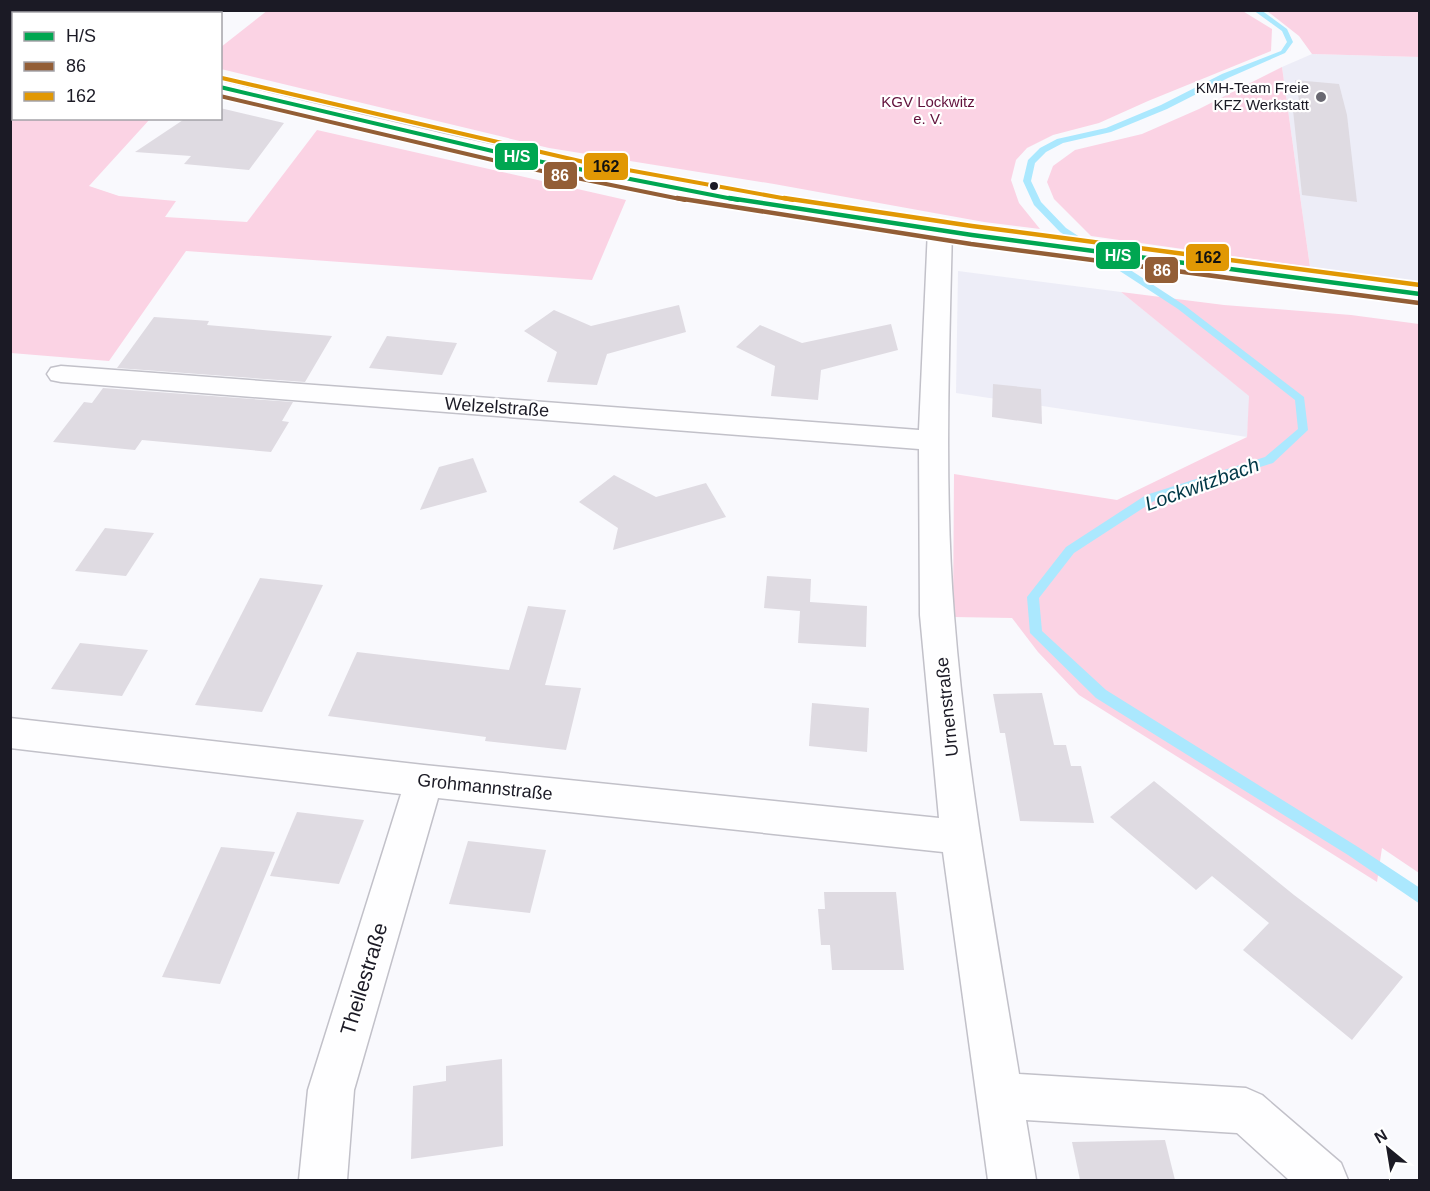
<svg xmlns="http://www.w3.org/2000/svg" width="1430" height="1191" viewBox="0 0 1430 1191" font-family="Helvetica,sans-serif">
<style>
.built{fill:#ededf7}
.green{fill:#fbd3e4}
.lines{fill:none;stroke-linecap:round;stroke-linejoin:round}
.stream{fill:#abe8fe;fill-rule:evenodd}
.building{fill:#dfdbe2}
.street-casing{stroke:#c2c1c9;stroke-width:3}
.secondary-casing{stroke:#c2c1c9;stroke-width:3}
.street{fill:#fefeff;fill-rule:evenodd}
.secondary{fill:#fefeff;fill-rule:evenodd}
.bus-1-far1-casing{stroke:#fff;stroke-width:7}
.bus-1-casing{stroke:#fff;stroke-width:8}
.bus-2-far1-casing{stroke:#fff;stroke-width:7}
.bus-2-casing{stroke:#fff;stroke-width:8}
.bus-3-far1-casing{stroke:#fff;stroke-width:7}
.bus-3-casing{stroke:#fff;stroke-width:8}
.bus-1-far1{stroke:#00a651;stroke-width:4}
.bus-1{stroke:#00a651;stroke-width:4.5}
.bus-2-far1{stroke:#935e36;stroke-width:4}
.bus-2{stroke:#935e36;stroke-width:4.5}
.bus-3-far1{stroke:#e19804;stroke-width:4}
.bus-3{stroke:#e19804;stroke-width:4.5}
.poi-dot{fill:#696871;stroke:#fff;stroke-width:2}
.bus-dot{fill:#1b1a25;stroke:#fff;stroke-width:2}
.labels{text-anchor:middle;stroke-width:4.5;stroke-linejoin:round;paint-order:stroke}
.far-poi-label{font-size:15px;fill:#1b1a25;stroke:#fff;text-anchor:end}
.far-park-label{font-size:15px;fill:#61113b;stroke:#fff}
.street-label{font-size:18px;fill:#1b1a25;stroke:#fff}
.water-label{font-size:20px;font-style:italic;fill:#003746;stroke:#fff}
.near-street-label{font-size:21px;fill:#1b1a25;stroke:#fff}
.line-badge{stroke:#fff;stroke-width:2}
.badge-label{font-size:16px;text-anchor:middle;font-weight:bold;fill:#fff}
.pale-badge-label{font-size:16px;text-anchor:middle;font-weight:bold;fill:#111}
</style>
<rect width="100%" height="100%" fill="#f9f9fd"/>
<g class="built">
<path d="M1312,54L1419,57V282L1310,267L1282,67Z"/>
<path d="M958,271L1121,292L1250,396L1247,437L956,393Z"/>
</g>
<g class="green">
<path d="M268,10H1241L1272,29L1271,51L1148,101L1099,123L1053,135L1027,148L1016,160L1011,180L1019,203L1040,229L984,222L774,184L549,148L221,69V47Z"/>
<path d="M1267,11H1419V57L1312,54L1299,36Z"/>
<path d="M11,51L14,52V118L150,119L89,186L119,196L176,201L165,217L247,222L317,130L626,200L592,280L186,251L109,361L11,353Z"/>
<path d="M1282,67L1310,267L1091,236L1054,199L1047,182L1053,166L1075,150L1142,134L1199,109Z"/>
<path d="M1121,292L1224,305L1351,315L1419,324V873L1382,848L1377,882L1079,695L1038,652L1012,618L953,617L954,474L1117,500L1247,437L1249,396Z"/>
</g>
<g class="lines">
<path class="stream" d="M1253,10H1261L1287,29L1293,42L1285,53L1228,78L1167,109L1111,132L1063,143L1046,152L1035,163L1031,181L1041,202L1066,228L1184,305L1304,397L1308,430L1273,463L1154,501L1074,553L1039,598L1042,631L1106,690L1358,847L1420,888V904L1348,855L1096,698L1030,633L1027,597L1066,547L1146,495L1265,457L1298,429L1295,400L1178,309L1060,232L1034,205L1023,181L1028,160L1040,148L1057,139L1106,128L1161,105L1222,74L1281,51L1287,42L1282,31Z"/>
</g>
<g class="building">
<path d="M1295,80L1339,84L1347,115L1357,202L1302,195L1293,110H1301Z"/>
<path d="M220,108L284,123L249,170L184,164L191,156L135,152L186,118H220Z"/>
<path d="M679,305L686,332L607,354L597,385L547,382L557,352L524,331L554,310L591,326Z"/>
<path d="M154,317L209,321L207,325L332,336L305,382L117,368Z"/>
<path d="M891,324L898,350L821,370L818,400L771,396L775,366L736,347L760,325L802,343Z"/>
<path d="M387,336L457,343L442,375L369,368Z"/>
<path d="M993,384L1041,389L1042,424L992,417Z"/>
<path d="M103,388L293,402L282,421L289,422L271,452L142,440L135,450L53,442L84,402L92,403Z"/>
<path d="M473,458L487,492L420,510L439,467Z"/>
<path d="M614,475L656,497L706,483L726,517L613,550L618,528L579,502Z"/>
<path d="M105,528L154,533L126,576L75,571Z"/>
<path d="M767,576L811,579L810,602L867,606L866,647L798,643L800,611L764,608Z"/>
<path d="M260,578L323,585L262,712L195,705Z"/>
<path d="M528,606L566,610L545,685L581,688L566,750L485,741L486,737L328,716L357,652L509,670Z"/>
<path d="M80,643L148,650L122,696L51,689Z"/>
<path d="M1042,693L1054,745H1066L1071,766H1081L1094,823L1020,821L1005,733H1000L993,694Z"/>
<path d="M812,703L869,708L867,752L809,746Z"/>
<path d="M1154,781L1294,895L1403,977L1352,1040L1243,950L1269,923L1212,876L1196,890L1110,817Z"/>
<path d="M297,812L364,820L339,884L270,876Z"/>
<path d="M468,841L546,850L530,913L449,904Z"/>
<path d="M221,847L275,852L220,984L162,977Z"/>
<path d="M824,892H896L904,970H832L830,945H821L818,909H825Z"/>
<path d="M502,1059L503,1146L411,1159L413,1086L446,1081V1066Z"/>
<path d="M1165,1140L1175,1180H1080L1072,1142Z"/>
</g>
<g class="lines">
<g class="street-casing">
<path id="street" d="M940,222L948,224L952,229C949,358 944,487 954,615C966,769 994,922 1019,1074L1246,1088L1262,1095L1341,1163L1348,1180H1289L1237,1133L1026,1120L1036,1180H988L943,852L438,798L354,1090L347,1180H299L308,1090L401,794L10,748V718L424,765L939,818L920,615L919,449L61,382L51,380L47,374L51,368L61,366L919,430L928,229L932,224Z"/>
</g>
<g class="secondary-casing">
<g id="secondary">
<path d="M10,23H14V35L10,34Z"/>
<path d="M220,81C381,119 542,159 704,187C942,228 1181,255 1420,286V302C1181,270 941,242 704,201C542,172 381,132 220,93Z"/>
</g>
</g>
<use href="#street" class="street"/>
<use href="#secondary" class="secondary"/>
<g class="bus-1-far1-casing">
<path id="bus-1-far1" d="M220,87L522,158L738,200"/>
</g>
<g class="bus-1-casing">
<path id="bus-1" d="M729,198L972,235L1420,294"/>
</g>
<g class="bus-2-far1-casing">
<path id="bus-2-far1" d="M220,96L522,167L685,200"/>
</g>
<g class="bus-2-casing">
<path id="bus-2" d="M677,198L971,244L1419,303"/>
</g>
<g class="bus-3-far1-casing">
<path id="bus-3-far1" d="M222,78L584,162L793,200"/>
</g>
<g class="bus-3-casing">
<path id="bus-3" d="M784,198L972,226L1420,285"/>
</g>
<use href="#bus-1-far1" class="bus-1-far1"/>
<use href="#bus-1" class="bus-1"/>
<use href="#bus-2-far1" class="bus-2-far1"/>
<use href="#bus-2" class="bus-2"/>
<use href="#bus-3-far1" class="bus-3-far1"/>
<use href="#bus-3" class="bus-3"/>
</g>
<circle class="poi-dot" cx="1321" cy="97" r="6"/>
<circle class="bus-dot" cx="714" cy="186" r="5"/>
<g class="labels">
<g class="far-poi-label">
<text x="1309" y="93">KMH-Team Freie<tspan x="1309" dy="17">KFZ Werkstatt</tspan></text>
</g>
<g class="far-park-label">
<text x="928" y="107">KGV Lockwitz<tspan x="928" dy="17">e. V.</tspan></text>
</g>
<g class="street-label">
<text transform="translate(497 407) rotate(4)" y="6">Welzelstraße</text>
<text transform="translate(947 707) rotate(-96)" y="6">Urnenstraße</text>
<text transform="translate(485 787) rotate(6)" y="6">Grohmannstraße</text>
</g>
<g class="water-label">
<text transform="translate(1202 484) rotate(-20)" y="7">Lockwitzbach</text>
</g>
<g class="near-street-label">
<text transform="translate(364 979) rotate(-73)" y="7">Theilestraße</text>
</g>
</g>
<g class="line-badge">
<rect x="494" y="142" width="45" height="29" rx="6" fill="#00a651"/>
<rect x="583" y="152" width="46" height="29" rx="6" fill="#e19804"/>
<rect x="543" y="161" width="35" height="29" rx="6" fill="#935e36"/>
<rect x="1095" y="241" width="46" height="29" rx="6" fill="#00a651"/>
<rect x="1185" y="243" width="45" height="29" rx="6" fill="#e19804"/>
<rect x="1144" y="256" width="35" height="28" rx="6" fill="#935e36"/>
</g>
<g class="badge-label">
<text x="517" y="162">H/S</text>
<text x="560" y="181">86</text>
<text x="1118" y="261">H/S</text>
<text x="1162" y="276">86</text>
</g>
<g class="pale-badge-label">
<text x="606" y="172">162</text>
<text x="1208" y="263">162</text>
</g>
<rect width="1430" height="1191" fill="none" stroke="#1b1a25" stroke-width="24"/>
<rect x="12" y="12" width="210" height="108" fill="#ffffff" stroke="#a4a3a8" stroke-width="1.5"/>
<rect x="24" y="32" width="30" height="9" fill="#00a651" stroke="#a4a3a8" stroke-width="1.5"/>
<text x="66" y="42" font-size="18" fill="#1b1a25">H/S</text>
<rect x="24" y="62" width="30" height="9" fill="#935e36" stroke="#a4a3a8" stroke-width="1.5"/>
<text x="66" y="72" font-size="18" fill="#1b1a25">86</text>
<rect x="24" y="92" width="30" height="9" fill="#e19804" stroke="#a4a3a8" stroke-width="1.5"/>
<text x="66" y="102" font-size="18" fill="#1b1a25">162</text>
<g transform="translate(1388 1149) rotate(330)" stroke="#ffffff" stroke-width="4.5" paint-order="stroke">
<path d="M0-4.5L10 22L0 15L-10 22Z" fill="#1b1a25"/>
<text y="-9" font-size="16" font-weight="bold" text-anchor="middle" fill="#1b1a25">N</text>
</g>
</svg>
